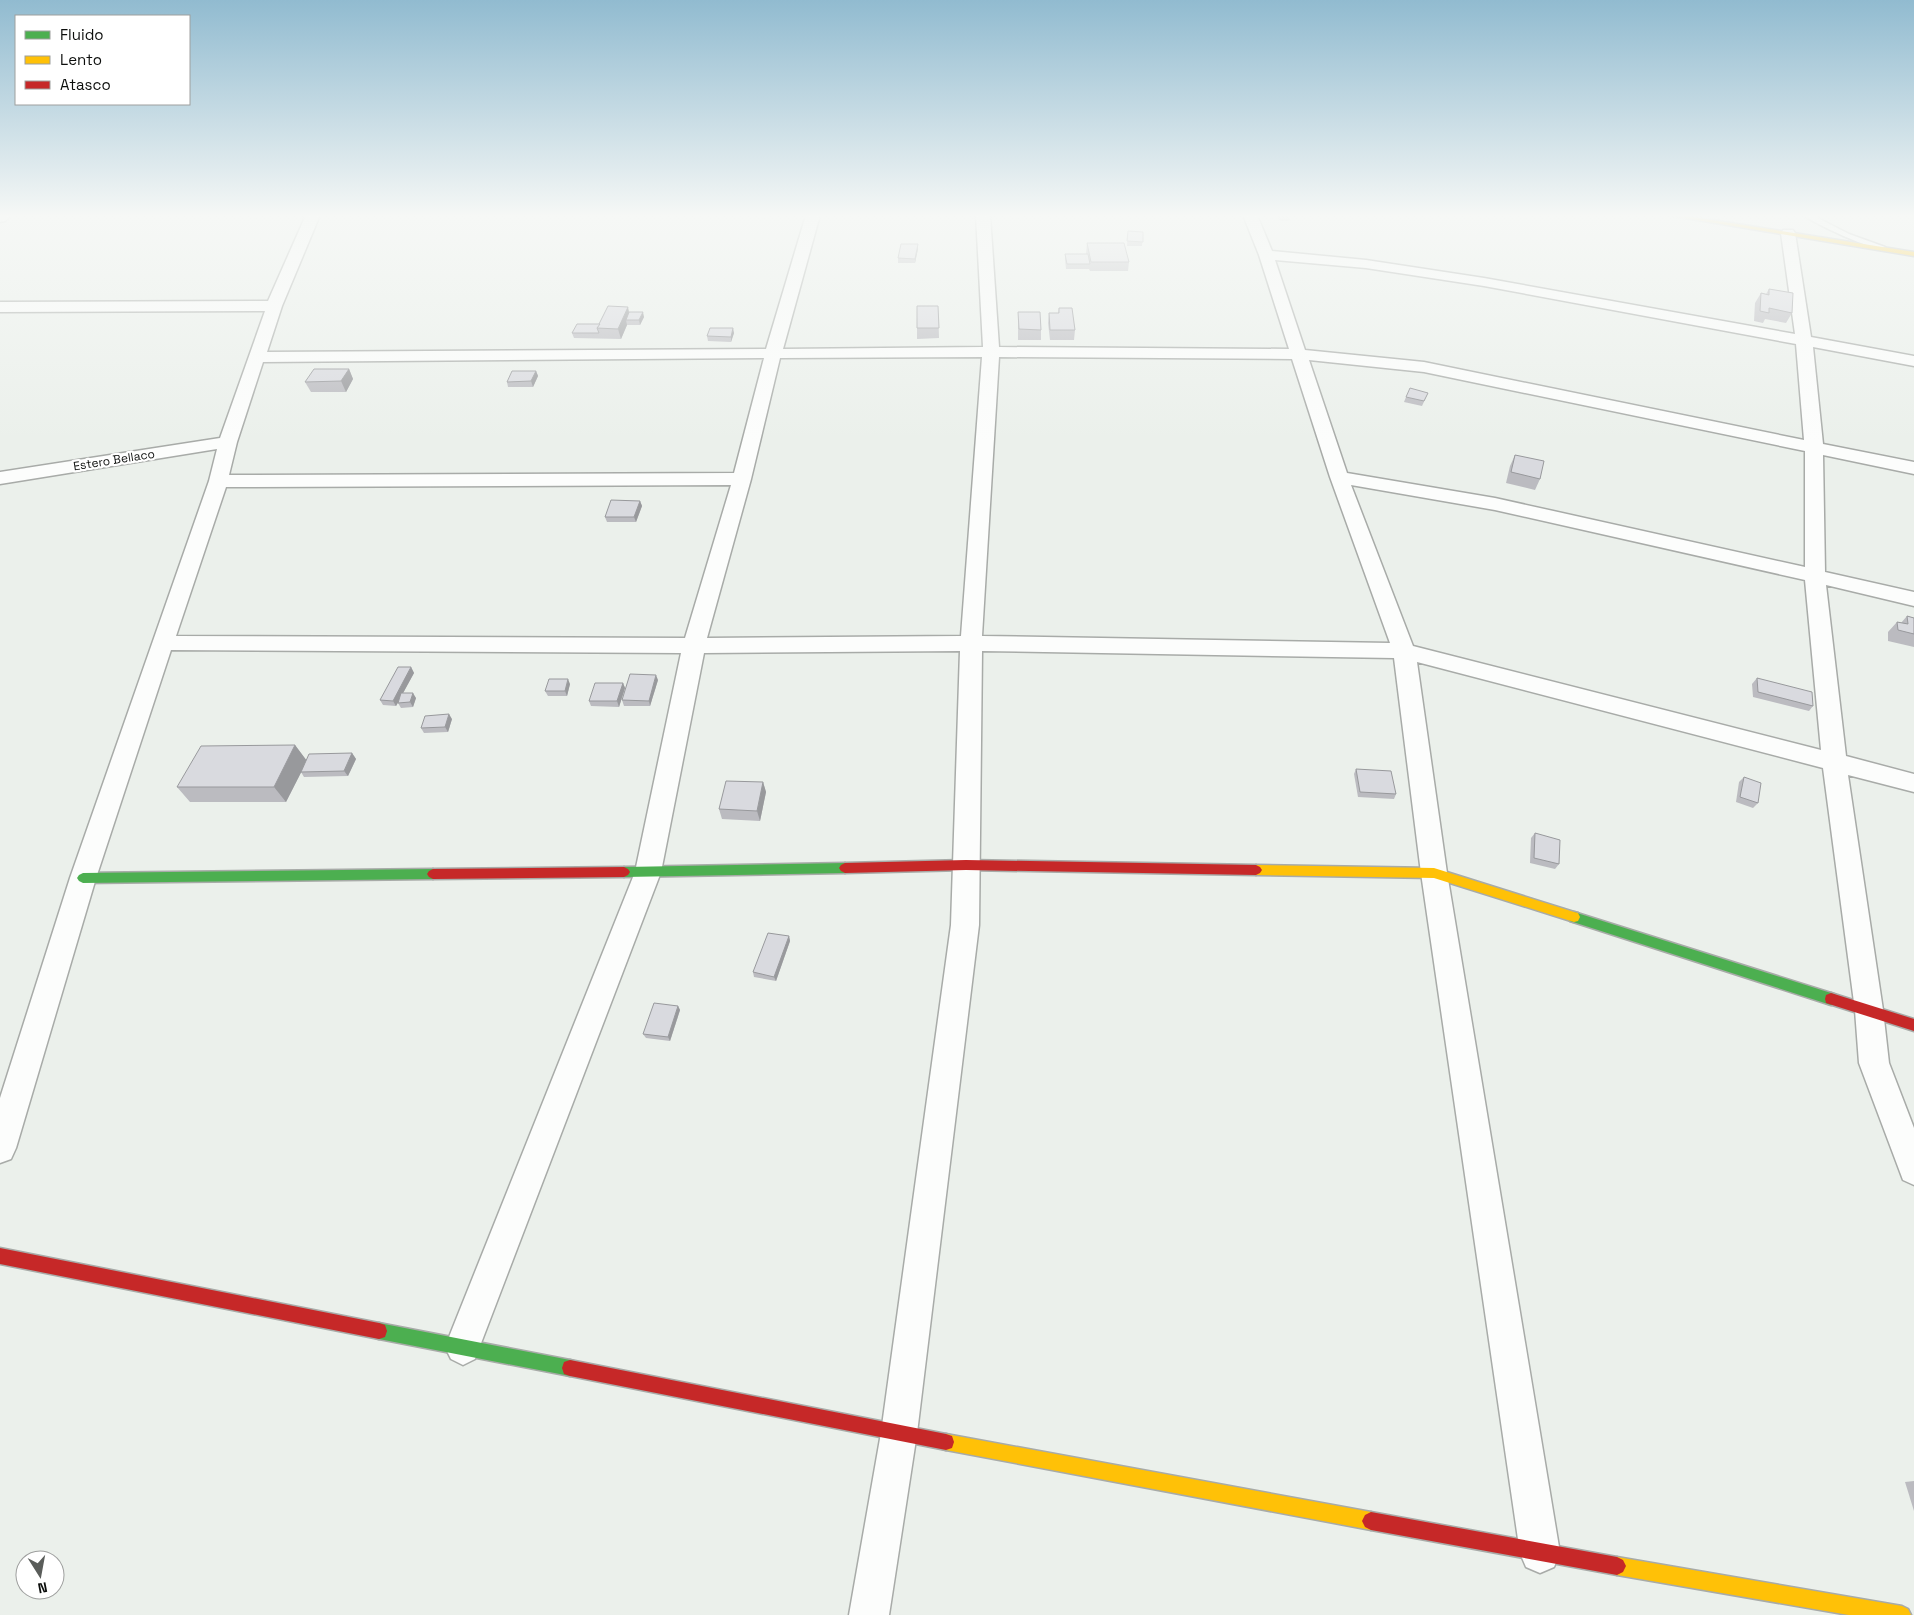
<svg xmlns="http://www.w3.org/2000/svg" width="1914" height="1615" viewBox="0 0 1914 1615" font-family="'Space Grotesk',sans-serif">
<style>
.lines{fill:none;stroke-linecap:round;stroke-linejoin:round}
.lane-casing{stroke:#a8aba8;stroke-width:3}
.street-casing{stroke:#a8aba8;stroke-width:3}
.fast-casing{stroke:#a8aba8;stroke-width:3}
.slow-casing{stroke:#a8aba8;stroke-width:3}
.jam-casing{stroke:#a8aba8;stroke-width:3}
.lane{fill:#fcfdfc;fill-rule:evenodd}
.street{fill:#fcfdfc;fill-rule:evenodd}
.fast{fill:#4caf50;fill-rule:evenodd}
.slow{fill:#ffc107;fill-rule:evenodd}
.jam{fill:#c62828;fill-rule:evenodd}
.wall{fill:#bbbbc0}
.shaded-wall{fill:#98999c}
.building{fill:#d9dadf;stroke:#98999c}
.labels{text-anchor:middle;stroke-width:4.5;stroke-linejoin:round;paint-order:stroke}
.far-street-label{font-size:12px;fill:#0c0e0c;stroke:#fff}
</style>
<rect width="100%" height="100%" fill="#ebf0eb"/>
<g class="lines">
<g class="lane-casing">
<path id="lane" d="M1804,215H1812L1849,234L1885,247C1875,253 1813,223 1804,215Z"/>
</g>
<g class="street-casing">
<g id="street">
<path d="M0,215H11L5,221L0,222Z"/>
<path d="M306,215H320L282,306L267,352L766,349L806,215H820L783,349L983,347L976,215H990L999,347L1289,349L1259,255L1243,215H1257L1272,251L1366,260L1484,278L1795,334L1781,233L1783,230H1793L1795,233L1811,337L1914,356V366L1813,347L1823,444L1914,462V474L1823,455L1825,572L1914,592V606L1826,585L1846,756L1914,774V792L1848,775L1883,1010L1889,1063L1914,1128V1185L1903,1180L1859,1063L1855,1010L1823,768L1417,662L1447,873L1560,1553L1554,1567L1540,1573L1526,1567L1520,1553L1421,873L1394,658L982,651L979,925L917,1433L889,1615H849L881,1433L951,925L960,651L704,653L661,872L475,1359L463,1365L451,1359L445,1347L635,872L681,653L171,650L96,878L16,1148L11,1159L0,1163V1098L70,878L209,481L217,449L0,484V472L220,438L265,311L0,312V302L268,301ZM1275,260L1366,268L1484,286L1796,344L1804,440L1424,362L1305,350ZM982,357L961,636L707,638L751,479L780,358ZM999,357L1292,359L1330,477L1390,643L982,636ZM764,358L734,473L229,475L237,442L263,362ZM1309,360L1424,372L1805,451V567L1495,498L1347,473ZM731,485L685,638L176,636L226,487ZM1351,485L1495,510L1805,580L1821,750L1413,646Z"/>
</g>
</g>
<g class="fast-casing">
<g id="fast">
<path d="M845,863L849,865L851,868L849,871L845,873L624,877L620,875L618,872L620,869L624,867Z"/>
<path d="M433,869L437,871L439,874L437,877L433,879L83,883L79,881L77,878L79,875L83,873Z"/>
<path d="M1574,912L1831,993L1836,995L1837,999L1836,1003L1831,1005L1570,921L1568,917L1570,913Z"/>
<path d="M379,1323L570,1360L576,1362L578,1368L576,1374L570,1376L379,1339L373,1337L371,1331L373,1325Z"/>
</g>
</g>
<g class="slow-casing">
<g id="slow">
<path d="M1667,215H1680L1914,252V256Z"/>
<path d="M1256,865L1434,868L1574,912L1578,913L1580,917L1578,921L1574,922L1434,878L1256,875L1252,873L1250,870L1252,867Z"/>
<path d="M946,1434L1371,1512L1377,1515L1380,1521L1377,1527L1371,1530L946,1450L940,1448L938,1442L940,1436Z"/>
<path d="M1617,1557L1902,1606L1908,1609L1911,1615H1849L1617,1575L1611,1572L1608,1566L1611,1560Z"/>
</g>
</g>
<g class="jam-casing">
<g id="jam">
<path d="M966,860L1256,865L1260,867L1262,870L1260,873L1256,875L966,870L845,873L841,871L839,868L841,865L845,863Z"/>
<path d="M624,867L628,869L630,872L628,875L624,877L433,879L429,877L427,874L429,871L433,869Z"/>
<path d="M1831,993L1914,1019V1031L1826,1003L1825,999L1826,995Z"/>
<path d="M0,1248L379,1323L385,1325L387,1331L385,1337L379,1339L0,1264Z"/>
<path d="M570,1360L946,1434L952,1436L954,1442L952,1448L946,1450L570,1376L564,1374L562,1368L564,1362Z"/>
<path d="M1371,1512L1617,1557L1623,1560L1626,1566L1623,1572L1617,1575L1371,1530L1365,1527L1362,1521L1365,1515Z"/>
</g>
</g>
<use href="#lane" class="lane"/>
<use href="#street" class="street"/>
<use href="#fast" class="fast"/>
<use href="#slow" class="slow"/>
<use href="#jam" class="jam"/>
</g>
<g class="wall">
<path d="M1279,215H1290V216L1289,221H1280L1278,217Z"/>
<path d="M1128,231L1143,232L1142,246H1127Z"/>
<path d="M1087,243L1129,262L1128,271H1090L1089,269H1066L1065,259V254H1086Z"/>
<path d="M918,244V249L915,263H898V258Z"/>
<path d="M1769,289L1792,313L1786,323L1765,319L1763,323L1754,321L1755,303L1761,293L1766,294Z"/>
<path d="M938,306L939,338L917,339V328Z"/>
<path d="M1059,308L1075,330L1074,340H1050L1048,323L1049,313H1058Z"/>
<path d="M629,312L644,317L640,325H627L621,339L574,338L572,333L600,324Z"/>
<path d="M1018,312L1041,330V340H1018Z"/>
<path d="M734,333L731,342L708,341L707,336Z"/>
<path d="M349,369L353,379L346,392H311L305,382Z"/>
<path d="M536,371L538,376L533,387H508L507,382Z"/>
<path d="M1428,393L1422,406L1404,402L1406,397Z"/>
<path d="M1515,455L1540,479L1535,490L1506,483L1510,466Z"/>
<path d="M640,501L642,506L636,522H607L605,517Z"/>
<path d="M1907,616L1914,618V647L1888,641V632L1897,622L1901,623Z"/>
<path d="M411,667L414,673L403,693L416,698L413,707L401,708L398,703L396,706L383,705L380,700Z"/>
<path d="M1757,678L1813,706L1809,711L1753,697L1752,684Z"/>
<path d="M658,680L650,706H624L622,700Z"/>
<path d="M623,683L625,688L619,707L591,706L589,701Z"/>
<path d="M570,684L567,696H548L545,691Z"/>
<path d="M452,719L448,732L424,733L421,728Z"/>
<path d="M295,745L306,760L352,753L356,759L348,776L304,777L301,772L286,802H190L177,787Z"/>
<path d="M1356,769L1396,794L1394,799L1358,797L1354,774Z"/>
<path d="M1744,777L1758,803L1753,808L1736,802L1739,782Z"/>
<path d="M763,782L766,792L760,821L722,819L719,809Z"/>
<path d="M1535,833L1559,864L1555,869L1530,863L1531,838Z"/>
<path d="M789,936L790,941L776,981L754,977L753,972Z"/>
<path d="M678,1006L680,1010L670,1041L646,1038L643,1034Z"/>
<path d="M1914,1481V1511L1905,1482Z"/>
</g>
<g class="shaded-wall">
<path d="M918,244V249L915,263V259Z"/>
<path d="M628,307L630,317L626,320L627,325L621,339L618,329Z"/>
<path d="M643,312L644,317L640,325L639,320Z"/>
<path d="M733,328L734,333L731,342V337Z"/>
<path d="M349,369L353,379L346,392L341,381Z"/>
<path d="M536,371L538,376L533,387L531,381Z"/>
<path d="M640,501L642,506L636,522L634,517Z"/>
<path d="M411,667L414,673L396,706L393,701Z"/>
<path d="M656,675L658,680L650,706L649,701Z"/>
<path d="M568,679L570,684L567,696L565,691Z"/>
<path d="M623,683L625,688L619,707L617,701Z"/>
<path d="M413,693L416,698L413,707L410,702Z"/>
<path d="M449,714L452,719L448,732L445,727Z"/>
<path d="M295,745L307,761L286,802L274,787Z"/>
<path d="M352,753L356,759L348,776L344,771Z"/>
<path d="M763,782L766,792L760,821L757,811Z"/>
<path d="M789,936L790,941L776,981L774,977Z"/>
<path d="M678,1006L680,1010L670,1041L668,1037Z"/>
</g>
<g class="building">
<rect x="1281" y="215" width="9" height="1"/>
<path d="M1128,231L1143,232V242L1127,241Z"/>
<path d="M1087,243H1124L1129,262H1091Z"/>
<path d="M901,244H918L915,259L898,258Z"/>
<path d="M1065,254H1088L1090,264H1067Z"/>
<path d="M1769,289L1793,293L1792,313L1769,308V313L1760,311L1761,293L1769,295Z"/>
<path d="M608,306L628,307L618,329L597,328Z"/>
<path d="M917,306H938L939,328H917Z"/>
<path d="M1059,308H1072L1075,330H1050L1049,313H1059Z"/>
<path d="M629,312H643L639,320H626Z"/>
<path d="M1018,312H1040L1041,330L1019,329Z"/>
<path d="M577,324H600L597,328L599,333H572Z"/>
<path d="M710,328H733L731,337L707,336Z"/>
<path d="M314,369H349L341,381L305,382Z"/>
<path d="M512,371H536L531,381L507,382Z"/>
<path d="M1410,388L1428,393L1424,401L1406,397Z"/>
<path d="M1515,455L1544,461L1540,479L1511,472Z"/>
<path d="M611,500L640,501L634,517H605Z"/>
<path d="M1907,616L1914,618V634L1898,630L1897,622L1908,624Z"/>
<path d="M398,667H411L393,701L380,700Z"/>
<path d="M630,674L656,675L649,701L622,700Z"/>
<path d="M1757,678L1812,692L1813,706L1758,692Z"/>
<path d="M549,679H568L565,691H545Z"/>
<path d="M595,683H623L617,701H589Z"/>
<path d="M401,693H413L410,702L398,703Z"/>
<path d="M449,714L445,727L421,728L425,716Z"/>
<path d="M295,745L274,787H177L201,746Z"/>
<path d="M352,753L344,771L301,772L309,754Z"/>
<path d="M1356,769L1391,771L1396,794L1360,792Z"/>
<path d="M1744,777L1761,783L1758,803L1740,797Z"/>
<path d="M726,781L763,782L757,811L719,809Z"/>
<path d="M1535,833L1560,840L1559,864L1534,858Z"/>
<path d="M768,933L789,936L774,977L753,972Z"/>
<path d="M654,1003L678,1006L668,1037L643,1034Z"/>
</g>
<linearGradient id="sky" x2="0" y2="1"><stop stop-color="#91bbd0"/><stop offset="0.49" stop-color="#f6f8f6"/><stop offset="1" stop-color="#f6f8f6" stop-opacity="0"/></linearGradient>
<rect width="1914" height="441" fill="url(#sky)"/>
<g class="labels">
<g class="far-street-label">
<text transform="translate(114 460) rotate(-9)" y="4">Estero Bellaco</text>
</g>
</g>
<rect x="15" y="15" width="175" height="90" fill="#ffffff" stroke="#9e9f9e"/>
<rect x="25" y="31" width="25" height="8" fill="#4caf50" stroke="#9e9f9e"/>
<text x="60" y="40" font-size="15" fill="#0c0e0c">Fluido</text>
<rect x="25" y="56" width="25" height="8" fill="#ffc107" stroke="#9e9f9e"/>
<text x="60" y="65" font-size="15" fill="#0c0e0c">Lento</text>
<rect x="25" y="81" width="25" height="8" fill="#c62828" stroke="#9e9f9e"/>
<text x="60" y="90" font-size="15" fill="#0c0e0c">Atasco</text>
<g transform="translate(40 1575) rotate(169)"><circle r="24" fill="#ffffff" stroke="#9e9f9e"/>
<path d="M0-4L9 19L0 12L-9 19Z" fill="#5a5d5a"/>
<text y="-8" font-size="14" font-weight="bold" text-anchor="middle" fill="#0c0e0c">N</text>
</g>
</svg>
